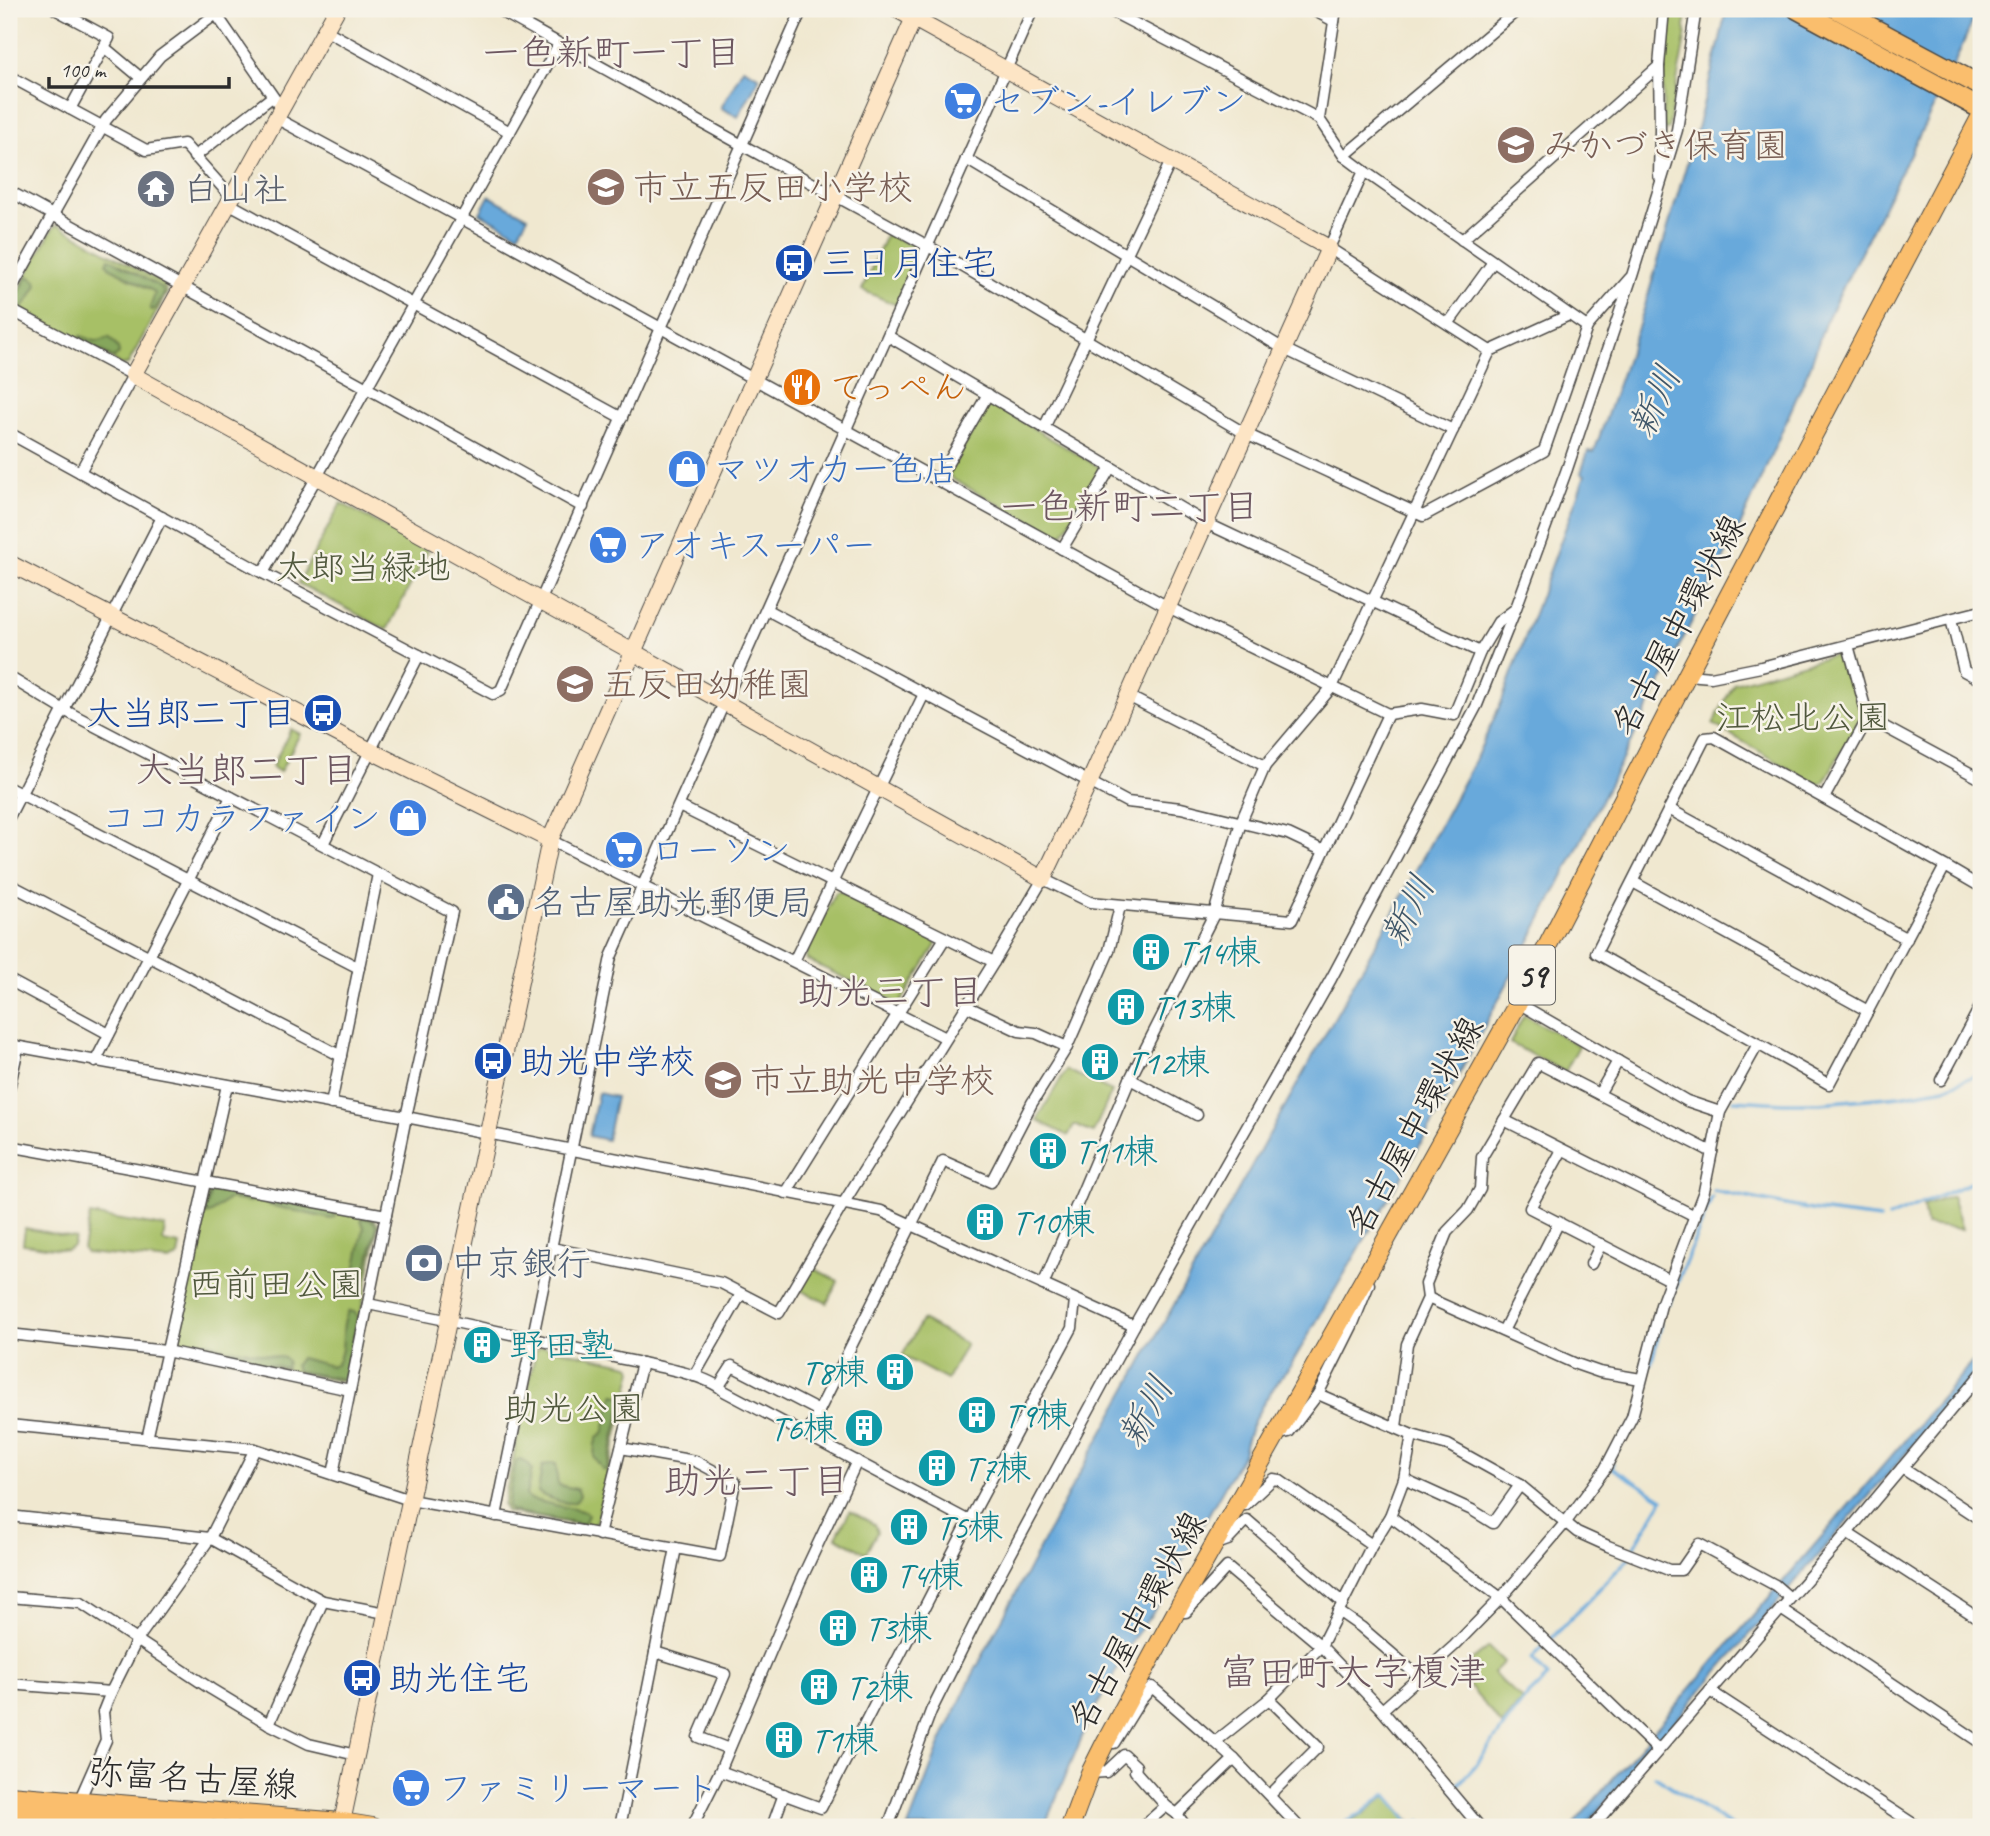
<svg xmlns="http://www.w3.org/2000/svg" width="1990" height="1836" viewBox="0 0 1990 1836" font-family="Caveat,'Klee One',sans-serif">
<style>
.green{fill:#a7c066;stroke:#697648;stroke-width:2}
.forest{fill:#85a65b;stroke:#586843;stroke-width:2}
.water{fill:#67a9db;stroke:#496a83;stroke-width:2}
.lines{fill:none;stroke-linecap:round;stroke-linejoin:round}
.stream{stroke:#67a9db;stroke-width:3.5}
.street-casing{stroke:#494744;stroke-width:13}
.secondary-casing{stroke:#494744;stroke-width:18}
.primary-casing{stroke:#494744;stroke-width:20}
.highway-casing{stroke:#494744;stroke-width:22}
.street{stroke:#fff;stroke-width:10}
.secondary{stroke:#fde5c5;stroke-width:16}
.primary{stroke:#fabe6d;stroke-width:18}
.highway{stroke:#fabe6d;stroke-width:19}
.labels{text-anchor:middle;stroke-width:5;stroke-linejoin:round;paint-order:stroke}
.shield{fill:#f7f3e8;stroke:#686764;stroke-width:2}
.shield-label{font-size:33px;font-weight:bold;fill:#2b2b2b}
.shop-label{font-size:35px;fill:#366cbe;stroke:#f7f3e8;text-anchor:start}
.education-label{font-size:35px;fill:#785e54;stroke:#f7f3e8;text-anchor:start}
.worship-label{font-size:35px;fill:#5b616d;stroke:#f7f3e8;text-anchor:start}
.transit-label{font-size:35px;fill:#164399;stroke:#f7f3e8;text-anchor:start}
.food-label{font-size:35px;fill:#c56008;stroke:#f7f3e8;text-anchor:start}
.park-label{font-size:35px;fill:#50583d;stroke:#f7f3e8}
.street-label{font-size:35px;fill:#2b2b2b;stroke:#f7f3e8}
.service-label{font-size:35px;fill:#4e5e75;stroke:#f7f3e8;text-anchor:start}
.culture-label{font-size:35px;fill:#0d838f;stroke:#f7f3e8;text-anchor:start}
.neighbourhood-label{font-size:37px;fill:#6d5760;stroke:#f7f3e8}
.water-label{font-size:37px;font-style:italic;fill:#405769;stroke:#f7f3e8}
.quarter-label{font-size:38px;fill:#6d5760;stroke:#f7f3e8}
</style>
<rect width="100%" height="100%" fill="#f7f3e8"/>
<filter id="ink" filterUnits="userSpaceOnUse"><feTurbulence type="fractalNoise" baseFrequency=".0143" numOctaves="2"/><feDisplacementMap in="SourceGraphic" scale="14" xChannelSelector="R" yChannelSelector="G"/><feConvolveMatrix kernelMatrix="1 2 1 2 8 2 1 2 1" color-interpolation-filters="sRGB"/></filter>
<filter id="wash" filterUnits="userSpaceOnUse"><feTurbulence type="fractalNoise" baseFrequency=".00686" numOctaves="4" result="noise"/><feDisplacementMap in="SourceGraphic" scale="28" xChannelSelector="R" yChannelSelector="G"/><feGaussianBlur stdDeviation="1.57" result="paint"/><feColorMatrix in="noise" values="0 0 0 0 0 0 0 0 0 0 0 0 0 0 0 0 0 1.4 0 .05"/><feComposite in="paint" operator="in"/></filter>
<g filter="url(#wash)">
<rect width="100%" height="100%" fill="#f0e8d0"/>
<g class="green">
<path d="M1668,9H1688L1685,27L1686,33L1668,130H1663V65Z"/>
<path d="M58,225L164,284L167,293L128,364L122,365L13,305L12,301L53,228Z"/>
<path d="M887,233L918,249L919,253L896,305L862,290Z"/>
<path d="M992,404L1099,467L1100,472L1063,534L1058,536L952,479L949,473L987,405Z"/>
<path d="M341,503L428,551L387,630L298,583Z"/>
<path d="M1837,654L1846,659L1861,717L1824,782L1817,785L1713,724L1734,683Z"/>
<path d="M291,729L300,734L280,772L272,767Z"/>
<path d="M839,891L935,939L936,945L901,1002L897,1003L807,960L806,955L835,893Z"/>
<path d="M1524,1015L1579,1046L1565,1072L1510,1043Z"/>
<path d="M1066,1070L1112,1091L1093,1133L1074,1125L1068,1136L1037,1120Z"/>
<path d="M213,1188L372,1217L379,1224L347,1379L339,1381L178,1348L174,1341L208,1192Z"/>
<path d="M1952,1196L1962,1229L1926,1225L1923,1206Z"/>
<path d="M90,1215L165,1227L163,1242L180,1245L178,1257L169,1261L86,1253L83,1248Z"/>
<path d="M25,1228L75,1238L73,1246L67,1250L23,1244Z"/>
<path d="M811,1267L838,1281L827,1303L798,1289Z"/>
<path d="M922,1320L966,1344L947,1380L902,1356Z"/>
<path d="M542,1346L629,1365L633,1370L596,1522L591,1527L507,1512L503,1506L536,1350Z"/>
<path d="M850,1511L874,1524L877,1532L866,1553L836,1537Z"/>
<path d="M1489,1647L1504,1662L1493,1673L1522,1700L1502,1725L1457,1672Z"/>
<path d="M1387,1795L1415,1827H1342L1361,1816Z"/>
</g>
<g class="forest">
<path d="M109,258L162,288L164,294L155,309L152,310L150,308L155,294L153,291L109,267L107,263Z"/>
<path d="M27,277H31L36,281L37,285L30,298L22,308L14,301Z"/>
<path d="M81,336C95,341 95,344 109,337L118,348L119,354L114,358L80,340Z"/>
<path d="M216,1190L253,1197L255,1199L254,1201L251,1202L228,1199L212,1213L205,1215L210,1193Z"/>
<path d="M269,1200L332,1211L335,1213V1217L331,1219L269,1205L267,1202Z"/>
<path d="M363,1218L372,1220L377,1226L363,1284H358L353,1281L364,1227L361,1220Z"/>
<path d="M349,1311L354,1312L358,1317L345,1374L342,1379L297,1371L295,1365L300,1358L331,1366L336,1365C348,1347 338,1326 349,1311Z"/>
<path d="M198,1341L212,1343L226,1349H238L284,1358L287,1361L286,1368L198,1350L194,1347Z"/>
<path d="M615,1394L624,1397L606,1470H603L594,1457L595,1444L597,1438L603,1434L613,1396Z"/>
<path d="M520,1460L527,1463L532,1469L526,1495L529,1499L586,1512L588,1515L584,1524L511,1511L507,1507L516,1461Z"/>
<path d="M552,1463L556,1464C558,1471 555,1479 559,1485L577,1489L580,1495C578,1499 577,1502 572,1503C564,1504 543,1497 538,1492L542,1466Z"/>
</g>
<g class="water">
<path d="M1726,9H1978L1947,80L1825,323L1810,367L1741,524L1542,918L1437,1116L1291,1365C1270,1391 1249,1421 1243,1454L1152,1614L1133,1639L1087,1725L1044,1827H908L940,1744L970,1680L1067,1496L1393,913L1476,758L1501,703L1585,475L1581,473L1588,451L1594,452L1641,319L1695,136L1720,40Z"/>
<path d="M743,68L760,77L738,117L721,108Z"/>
<path d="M489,196L528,217L518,234L480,213Z"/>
<path d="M598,1093L616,1097L607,1140L589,1136Z"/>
<path d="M1981,1352V1366L1584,1827H1571Z"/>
</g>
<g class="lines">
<g class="stream">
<path d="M1734,1100L1784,1103H1820L1900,1096L1945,1088L1981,1073"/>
<path d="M1714,1191L1817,1211L1880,1219"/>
<path d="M1889,1218L1981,1178"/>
<path d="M1669,1303L1712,1197"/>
<path d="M1651,1364L1661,1325"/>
<path d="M1613,1464L1611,1467L1663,1499L1633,1549"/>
<path d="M1551,1639L1629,1558"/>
<path d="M1655,1776L1733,1827"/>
<path d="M1453,1790L1475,1766L1523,1701L1548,1677L1532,1658L1543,1647"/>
<path d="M1422,1824L1425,1827"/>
<path d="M1336,1827L1361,1814L1386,1794L1413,1827L1420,1821"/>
</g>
</g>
</g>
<g filter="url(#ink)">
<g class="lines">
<g class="street-casing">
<g id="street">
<path d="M55,9L109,38L70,109"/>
<path d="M497,9L742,145L928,246L1246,434L1423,516L1544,451L1587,327L1364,171L1344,156L1319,119L1107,9"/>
<path d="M1311,9L1334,21"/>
<path d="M214,11L281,108"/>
<path d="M325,30L510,132"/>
<path d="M104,47L141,78"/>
<path d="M9,76L146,150L184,144L232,198"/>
<path d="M276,118L461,218L1168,607L1388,714L1292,920L1090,902L1043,879L994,962L843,1204L779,1313L721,1283L552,1248"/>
<path d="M1319,119L1336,9"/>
<path d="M1344,156L1519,9"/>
<path d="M194,157L272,97"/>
<path d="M966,159L1284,349L1453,430"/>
<path d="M1659,176L1660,130L1659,66L1664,9"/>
<path d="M9,191L583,507"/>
<path d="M228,203L622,418"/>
<path d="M1462,240L1659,66"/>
<path d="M9,293L106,120L160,56L216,14"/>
<path d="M9,309L133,375L80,472"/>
<path d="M1448,324L1493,262"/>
<path d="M1587,327L1630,278"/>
<path d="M888,336L1206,523L1480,652L1454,715L1422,709L1388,714"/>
<path d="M1490,351L1569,315"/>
<path d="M1044,428L1171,161"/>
<path d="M9,433L263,573L493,694L501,690L802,9"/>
<path d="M938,480L988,394"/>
<path d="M1062,549L1111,467"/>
<path d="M263,573L559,44"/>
<path d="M767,610L1127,802L1181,808L1288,834L1324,851"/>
<path d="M1951,619L1964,671L1981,680"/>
<path d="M1480,652L1498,622L1514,610"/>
<path d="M1687,675L1711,677L1761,667L1981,611"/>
<path d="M9,677L64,710L452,912L406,1117L333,1474"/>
<path d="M1128,696L1265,766"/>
<path d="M1868,718L1981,779"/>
<path d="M9,788L359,968"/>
<path d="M1824,798L1868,718L1848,645"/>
<path d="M679,806L994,962"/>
<path d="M1669,809L1907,939"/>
<path d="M9,817L162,517"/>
<path d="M550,840L946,1038"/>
<path d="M323,844L419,655"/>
<path d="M1945,866L1829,1084L1596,953L1705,738L1714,737L1945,866L1981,887"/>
<path d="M1633,882L1868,1011"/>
<path d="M9,884L341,1056"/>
<path d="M794,961L924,694"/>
<path d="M9,980L109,1034"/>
<path d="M1518,1003L1687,1101L1720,1112"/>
<path d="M966,1006L1019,1031L1036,1033L1067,1047"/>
<path d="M9,1045L406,1117L881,1211L1134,1326"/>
<path d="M95,1062L231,797"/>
<path d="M1130,1079L1197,1115"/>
<path d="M1941,1080L1981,1005"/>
<path d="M9,1089L18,1048"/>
<path d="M1599,1094L1618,1061"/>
<path d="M331,1104L378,874"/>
<path d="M1504,1120L1695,1216"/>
<path d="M9,1146L386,1215"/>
<path d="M1562,1150L1530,1208L1670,1280"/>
<path d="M786,1193L945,938"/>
<path d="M1591,1264L1601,1244"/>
<path d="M1043,1285L1130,1079L1214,914L1241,822L1265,766L1332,687L1490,351L1329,248L1364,171"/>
<path d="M1428,1298L1576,1364L1599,1372L1641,1379"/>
<path d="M368,1304C452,1321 535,1339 618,1358C644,1364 706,1373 724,1391L969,1521"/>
<path d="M1503,1331L1559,1222"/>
<path d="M9,1334L166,1351L350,1390"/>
<path d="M694,1376L741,1294"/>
<path d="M719,1386L732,1366L819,1411"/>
<path d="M1318,1394L1412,1435L1448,1445L1520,1485L1577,1532L1608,1546L1669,1570H1681L1699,1544L1775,1585L1790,1598"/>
<path d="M9,1425L255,1449L410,1500L720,1556L735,1482L695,1461L621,1448"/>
<path d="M1396,1427L1407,1344L1428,1298L1426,1284L1447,1232L1468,1210L1480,1189L1482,1157L1538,1063L1712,1152"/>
<path d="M807,1435L943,1161L991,1182L1032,1103L1067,1047L1109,951L1120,906"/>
<path d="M1276,1435L1289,1432L1318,1394L1352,1326L1369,1284"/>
<path d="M147,1439L227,1085"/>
<path d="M1902,1468L1981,1520"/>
<path d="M1404,1479L1472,1510L1493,1523L1520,1485"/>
<path d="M1237,1506L1245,1505L1273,1479L1279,1480L1372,1545"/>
<path d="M9,1516L210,1538L323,1601L386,1613"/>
<path d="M496,1516L611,957L1033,9"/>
<path d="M1390,1516L1501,1598L1658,1750"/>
<path d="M1847,1533L1981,1620"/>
<path d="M599,1535L642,1363"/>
<path d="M1214,1545L1228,1540L1247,1520L1343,1603"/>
<path d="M9,1597L81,1603L211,1689L269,1724L309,1744L356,1755"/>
<path d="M1781,1609L1981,1743"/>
<path d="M1338,1611L1361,1627L1419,1677"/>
<path d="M1176,1612H1186L1227,1567L1321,1646L1382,1710L1480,1827"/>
<path d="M655,1652L725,1674L698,1737L729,1749"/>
<path d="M9,1684L111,1692"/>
<path d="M1710,1691L1918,1827"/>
<path d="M1269,1699L1318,1747L1270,1795"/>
<path d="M1382,1710L1454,1646L1501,1598L1566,1522L1605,1469L1632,1417L1661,1305L1704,1191L1720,1112L1758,1044"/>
<path d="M269,1724L323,1601"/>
<path d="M1114,1743L1140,1701L1152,1687L1215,1742"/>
<path d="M1234,1759L1299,1827"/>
<path d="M720,1771L821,1808L969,1521L1072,1328L1075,1300"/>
<path d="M1090,1773L1106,1772L1124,1755L1136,1766L1135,1771L1166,1806L1177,1814"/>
<path d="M79,1801L106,1740L103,1712L111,1692L137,1640L210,1538L255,1449"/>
<path d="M14,1827L16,1811"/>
<path d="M620,1827L676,1548"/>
<path d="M692,1827L720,1771L800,1582L857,1461"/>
<path d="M772,1827L784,1794"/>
<path d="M888,1827L931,1711L994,1585L1134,1326L1331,979L1477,705L1516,608L1567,469L1632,276L1677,130L1696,9"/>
<path d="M1142,1827L1166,1806"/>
<path d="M1186,1827L1177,1814L1234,1759L1215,1742L1269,1699L1321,1646L1372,1545L1390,1516L1404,1479L1412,1435"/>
<path d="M1592,1827L1847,1533L1981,1374"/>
</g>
</g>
<g class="secondary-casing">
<g id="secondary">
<path d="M337,9L133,375L1043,879L1089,783L1329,248L896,9"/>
<path d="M9,563L371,751L550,840"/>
<path d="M341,1827L550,840L917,11"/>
</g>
</g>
<g class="primary-casing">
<g id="primary">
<path d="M9,1795L342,1822L373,1827"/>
<path d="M9,1811L205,1827"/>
<path d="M1070,1827L1090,1773L1105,1743L1176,1612L1372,1265L1518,1003L1687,675L1981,116"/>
</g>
</g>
<g class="highway-casing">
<g id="highway">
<path d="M1797,9L1981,109"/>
<path d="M1837,9L1981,86"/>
</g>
</g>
<use href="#street" class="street"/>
<use href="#secondary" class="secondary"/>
<use href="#primary" class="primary"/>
<use href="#highway" class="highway"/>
</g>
</g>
<defs>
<g id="supermarket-disc" transform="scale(2.0125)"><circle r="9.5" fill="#3f7fe0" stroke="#f7f3e8"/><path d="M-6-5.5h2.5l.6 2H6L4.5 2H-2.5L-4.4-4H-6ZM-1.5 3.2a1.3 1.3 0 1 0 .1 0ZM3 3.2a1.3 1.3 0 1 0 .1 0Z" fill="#fff"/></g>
<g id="school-disc" transform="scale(2.0125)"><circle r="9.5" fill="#8d6e63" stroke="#f7f3e8"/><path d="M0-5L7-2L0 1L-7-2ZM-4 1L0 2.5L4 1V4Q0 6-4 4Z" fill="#fff"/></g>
<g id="temple-disc" transform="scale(2.0125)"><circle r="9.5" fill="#6b7280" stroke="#f7f3e8"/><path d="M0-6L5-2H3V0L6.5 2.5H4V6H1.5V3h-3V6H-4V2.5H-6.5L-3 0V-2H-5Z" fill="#fff"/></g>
<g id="bus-disc" transform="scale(2.0125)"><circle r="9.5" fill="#1a4fb4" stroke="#f7f3e8"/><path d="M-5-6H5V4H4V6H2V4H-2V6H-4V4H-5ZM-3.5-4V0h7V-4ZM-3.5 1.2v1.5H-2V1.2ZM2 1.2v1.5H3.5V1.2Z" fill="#fff"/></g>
<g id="restaurant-disc" transform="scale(2.0125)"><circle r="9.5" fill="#e8710a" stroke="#f7f3e8"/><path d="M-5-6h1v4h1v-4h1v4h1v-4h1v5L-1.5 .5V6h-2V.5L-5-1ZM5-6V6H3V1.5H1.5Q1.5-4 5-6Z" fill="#fff"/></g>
<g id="shop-disc" transform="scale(2.0125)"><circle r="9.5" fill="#3f7fe0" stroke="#f7f3e8"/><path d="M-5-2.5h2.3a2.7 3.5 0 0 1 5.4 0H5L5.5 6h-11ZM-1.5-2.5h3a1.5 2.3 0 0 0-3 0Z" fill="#fff"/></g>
<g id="civic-disc" transform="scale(2.0125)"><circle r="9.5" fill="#5c6f8a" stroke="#f7f3e8"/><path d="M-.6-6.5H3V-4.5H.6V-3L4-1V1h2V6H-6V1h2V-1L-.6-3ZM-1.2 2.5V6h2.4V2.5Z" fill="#fff"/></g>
<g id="building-disc" transform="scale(2.0125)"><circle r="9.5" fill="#0f9aa8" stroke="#f7f3e8"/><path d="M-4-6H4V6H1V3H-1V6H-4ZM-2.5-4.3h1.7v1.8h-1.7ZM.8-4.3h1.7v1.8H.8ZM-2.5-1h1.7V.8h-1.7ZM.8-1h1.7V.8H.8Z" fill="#fff"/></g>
<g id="bank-disc" transform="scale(2.0125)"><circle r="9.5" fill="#5c6f8a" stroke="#f7f3e8"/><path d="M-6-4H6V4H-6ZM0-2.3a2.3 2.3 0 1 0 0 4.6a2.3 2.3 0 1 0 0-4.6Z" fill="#fff"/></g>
</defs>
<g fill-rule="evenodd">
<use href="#supermarket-disc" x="963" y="101"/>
<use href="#school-disc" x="1516" y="145"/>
<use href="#school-disc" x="606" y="187"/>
<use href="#temple-disc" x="156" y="189"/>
<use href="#bus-disc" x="794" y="263"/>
<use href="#restaurant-disc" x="802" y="387"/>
<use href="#shop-disc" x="687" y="469"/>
<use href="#supermarket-disc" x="608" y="545"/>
<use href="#school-disc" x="575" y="684"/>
<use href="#bus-disc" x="323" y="713"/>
<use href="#shop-disc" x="408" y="818"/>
<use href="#supermarket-disc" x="624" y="850"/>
<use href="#civic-disc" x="506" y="902"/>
<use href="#building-disc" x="1151" y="952"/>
<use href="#building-disc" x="1126" y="1007"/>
<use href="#bus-disc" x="493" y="1061"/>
<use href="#building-disc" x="1100" y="1062"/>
<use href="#school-disc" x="723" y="1080"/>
<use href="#building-disc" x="1048" y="1151"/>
<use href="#building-disc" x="985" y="1222"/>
<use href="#bank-disc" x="424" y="1263"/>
<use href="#building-disc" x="482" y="1345"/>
<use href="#building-disc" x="895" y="1372"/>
<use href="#building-disc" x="977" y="1415"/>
<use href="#building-disc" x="864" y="1428"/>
<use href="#building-disc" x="937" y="1468"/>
<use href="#building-disc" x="909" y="1527"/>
<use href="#building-disc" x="869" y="1575"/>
<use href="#building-disc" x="838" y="1628"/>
<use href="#bus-disc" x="362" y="1678"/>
<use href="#building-disc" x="819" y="1687"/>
<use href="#building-disc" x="784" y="1740"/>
<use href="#supermarket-disc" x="411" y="1788"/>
</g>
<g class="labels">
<rect class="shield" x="1509" y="945.5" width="46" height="59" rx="5"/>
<g class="shield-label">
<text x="1532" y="987">59</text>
</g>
<g class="shop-label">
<text x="990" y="113">セブン-イレブン</text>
<text x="714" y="481">マツオカ一色店</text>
<text x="635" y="557">アオキスーパー</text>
<text x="381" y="830" text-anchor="end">ココカラファイン</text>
<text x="651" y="862">ローソン</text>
<text x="438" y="1800">ファミリーマート</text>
</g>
<g class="education-label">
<text x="1543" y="157">みかづき保育園</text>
<text x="633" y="199">市立五反田小学校</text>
<text x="602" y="696">五反田幼稚園</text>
<text x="750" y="1092">市立助光中学校</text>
</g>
<g class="worship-label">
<text x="183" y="201">白山社</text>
</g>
<g class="transit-label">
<text x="821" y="275">三日月住宅</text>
<text x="296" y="725" text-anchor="end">大当郎二丁目</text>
<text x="520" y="1073">助光中学校</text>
<text x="389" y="1690">助光住宅</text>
</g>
<g class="food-label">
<text x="829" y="399">てっぺん</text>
</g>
<g class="park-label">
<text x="363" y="579">太郎当緑地</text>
<text x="1803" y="729">江松北公園</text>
<text x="276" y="1296">西前田公園</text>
<text x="574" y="1420">助光公園</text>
</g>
<g class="street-label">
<text transform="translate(1678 625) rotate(-62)" y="12">名古屋中環状線</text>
<text transform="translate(1414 1126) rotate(-61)" y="12">名古屋中環状線</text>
<text transform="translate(1137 1621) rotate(-61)" y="12">名古屋中環状線</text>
<text transform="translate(193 1778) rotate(4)" y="12">弥富名古屋線</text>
</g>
<g class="service-label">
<text x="533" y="914">名古屋助光郵便局</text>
<text x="451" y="1275">中京銀行</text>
</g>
<g class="culture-label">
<text x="1178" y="964">T14棟</text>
<text x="1153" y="1019">T13棟</text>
<text x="1127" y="1074">T12棟</text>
<text x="1075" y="1163">T11棟</text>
<text x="1012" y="1234">T10棟</text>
<text x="509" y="1357">野田塾</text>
<text x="868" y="1384" text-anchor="end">T8棟</text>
<text x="1004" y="1427">T9棟</text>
<text x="837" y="1440" text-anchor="end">T6棟</text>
<text x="964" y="1480">T7棟</text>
<text x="936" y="1539">T5棟</text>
<text x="896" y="1587">T4棟</text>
<text x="865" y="1640">T3棟</text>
<text x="846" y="1699">T2棟</text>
<text x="811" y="1752">T1棟</text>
</g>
<g class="neighbourhood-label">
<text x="612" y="65">一色新町一丁目</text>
<text x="1130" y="519">一色新町二丁目</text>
<text x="247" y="782">大当郎二丁目</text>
<text x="891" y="1004">助光三丁目</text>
<text x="757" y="1493">助光二丁目</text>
</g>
<g class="water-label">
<text transform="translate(1654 401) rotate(-65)" y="13">新川</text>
<text transform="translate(1407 910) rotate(-63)" y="13">新川</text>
<text transform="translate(1145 1411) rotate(-61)" y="13">新川</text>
</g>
<g class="quarter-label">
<text x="1353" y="1685">富田町大字榎津</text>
</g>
</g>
<rect width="1990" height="1836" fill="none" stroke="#f7f3e8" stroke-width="35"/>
<path d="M49 77v10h180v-10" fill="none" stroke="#2b2b2b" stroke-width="3.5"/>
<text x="60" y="77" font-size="21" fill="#2b2b2b" stroke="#f7f3e8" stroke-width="5" paint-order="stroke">100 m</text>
</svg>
